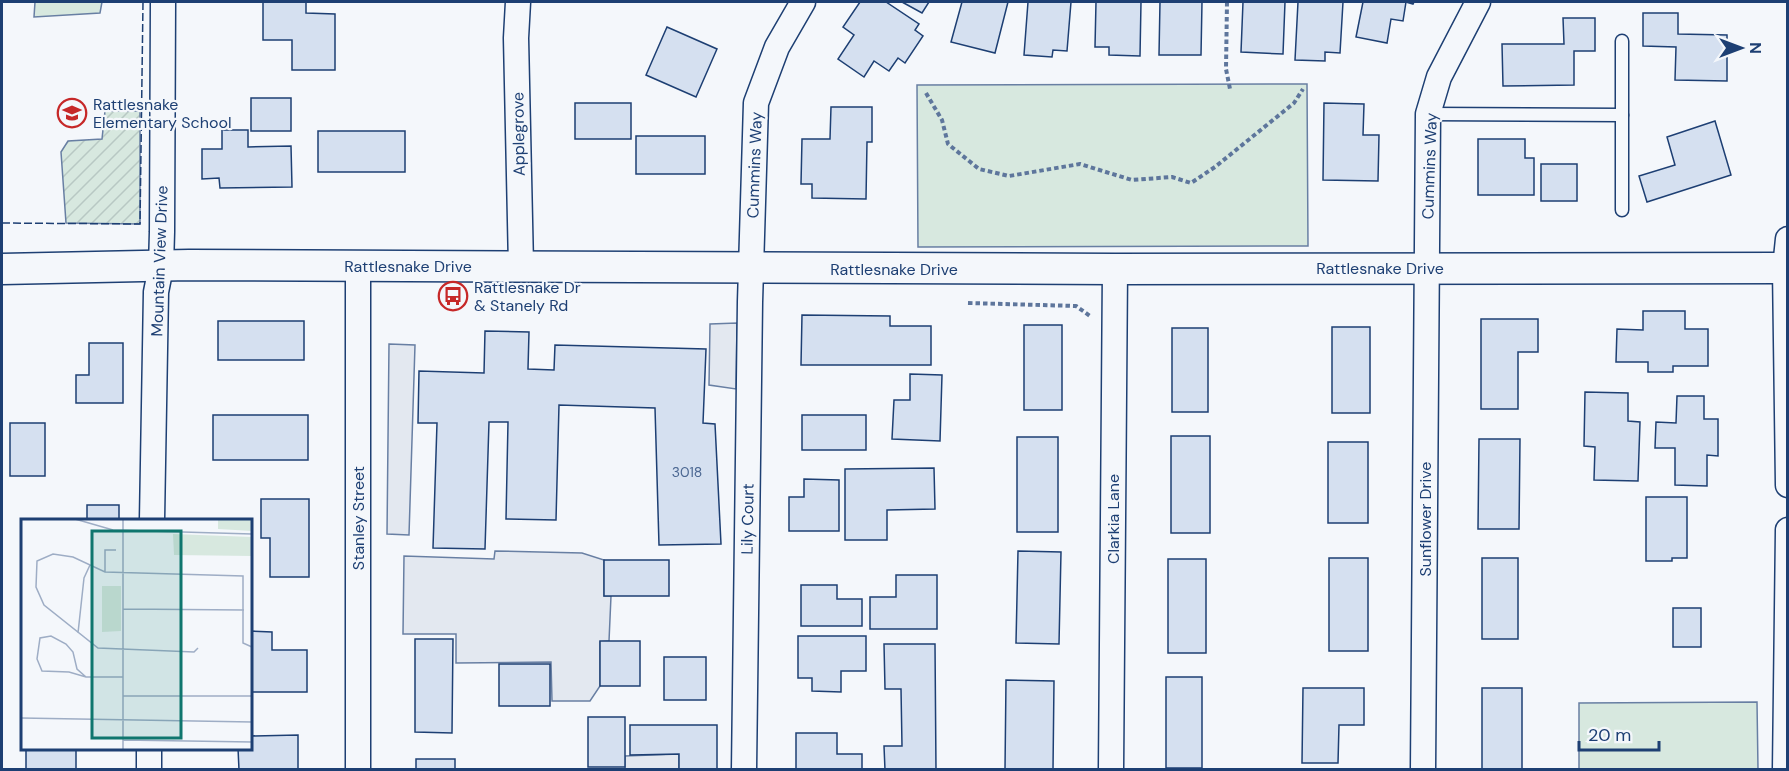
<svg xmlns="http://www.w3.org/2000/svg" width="1789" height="771" viewBox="0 0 1789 771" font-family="'DM Sans',sans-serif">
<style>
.park{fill:#d7e8df;stroke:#687fa3;stroke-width:1.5}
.garden{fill:url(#garden-furrows);stroke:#687fa3;stroke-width:1.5}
.parking{fill:#e3e8f0;stroke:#687fa3;stroke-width:1.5}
.building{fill:#d5e0f0;stroke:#1d3f73;stroke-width:1.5}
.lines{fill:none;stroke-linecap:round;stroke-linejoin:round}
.service-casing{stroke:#1d3f73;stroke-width:15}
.minor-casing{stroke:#1d3f73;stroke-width:27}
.tertiary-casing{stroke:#1d3f73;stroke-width:33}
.path{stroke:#5e769c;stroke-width:4;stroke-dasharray:4.5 3;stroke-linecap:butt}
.service{stroke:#f4f7fb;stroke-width:12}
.minor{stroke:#f4f7fb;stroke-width:24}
.tertiary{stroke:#f4f7fb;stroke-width:30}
.fence{stroke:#1d3f73;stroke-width:1.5;stroke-dasharray:8 3;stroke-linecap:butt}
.labels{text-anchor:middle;stroke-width:4.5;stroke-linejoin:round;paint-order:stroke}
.number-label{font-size:14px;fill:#4b6792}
.poi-label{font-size:16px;fill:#1d3f73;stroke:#f4f7fb;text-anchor:start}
.street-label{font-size:16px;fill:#1d3f73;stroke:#f4f7fb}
.inset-road{fill:none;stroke:#9eadc5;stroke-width:1.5}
.view{fill:#0f766e;fill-opacity:0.15;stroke:#0f766e;stroke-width:3}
.inset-edge{fill:none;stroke:#1d3f73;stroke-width:3}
</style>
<defs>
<pattern id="garden-furrows" width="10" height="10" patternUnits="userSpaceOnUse" patternTransform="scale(1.5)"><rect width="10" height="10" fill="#d7e8df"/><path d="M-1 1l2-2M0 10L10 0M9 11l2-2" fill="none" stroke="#b8c8c3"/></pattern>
</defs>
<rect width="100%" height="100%" fill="#f4f7fb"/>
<g class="park">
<path d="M35,2H102L100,13L34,17Z"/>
<path d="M1307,84L1308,246L918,247L917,85Z"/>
<path d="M1757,702L1758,769H1579V703Z"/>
</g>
<path class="garden" d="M105,111H140V224L66,223L61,152L68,141L102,139Z"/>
<g class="parking">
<path d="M737,323L736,389L709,385L710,324Z"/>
<path d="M389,344L415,345L409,535L387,534Z"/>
<path d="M495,551L582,553L604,560V596H611L609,641L600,642V686L590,701H552L551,662L456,663V634H403L404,556L494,559Z"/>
<path d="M679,754V769H625V756Z"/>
</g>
<g class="building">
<path d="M263,2H306V13L335,14V70H292V40H263Z"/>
<path d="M860,2H886L919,24L915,30L923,36L905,63L898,58L889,71L874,61L864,77L838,59L854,35L843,27Z"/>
<path d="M902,2H929L922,13Z"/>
<path d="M962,2H1008L995,53L951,42Z"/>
<path d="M1028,2H1071L1067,51L1053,50L1052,57L1024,55Z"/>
<path d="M1096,2H1141L1140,56L1109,55V47H1095Z"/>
<path d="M1160,2H1202L1201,55H1159Z"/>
<path d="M1243,2H1285L1283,54L1241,52Z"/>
<path d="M1298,2H1343L1340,53L1325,52V61L1295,60Z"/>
<path d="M1363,2H1414L1413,4L1406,2L1403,21L1391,19L1387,43L1356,37Z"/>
<path d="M1643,13H1678V34L1727,35V81L1675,80L1676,47L1643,46Z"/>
<path d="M1563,18H1595V51H1574V85L1503,86L1502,44H1564Z"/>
<path d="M667,27L717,49L696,97L646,75Z"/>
<rect x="251" y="98" width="40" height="33"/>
<rect x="575" y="103" width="56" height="36"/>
<path d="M1324,103L1364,104L1363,135H1379L1378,181L1323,180Z"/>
<path d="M831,107H872V142H867L866,199L812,198V184H801L802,139H830Z"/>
<path d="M1715,121L1731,175L1647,202L1639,176L1675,165L1667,137Z"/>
<path d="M222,130H248V147L291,146L292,187L220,188L219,178L202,179V149H222Z"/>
<rect x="318" y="131" width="87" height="41"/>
<rect x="636" y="136" width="69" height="38"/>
<path d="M1478,139H1525V158H1534V195H1478Z"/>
<rect x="1541" y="164" width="36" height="37"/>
<path d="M1643,311H1685V329H1708V366H1673V372H1648V362H1616L1617,329L1643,330Z"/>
<path d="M802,315L890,316V326H931V365H801Z"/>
<path d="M1481,319H1538V352H1518V409H1481Z"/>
<rect x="218" y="321" width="86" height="39"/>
<rect x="1024" y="325" width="38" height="85"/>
<rect x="1332" y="327" width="38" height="86"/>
<rect x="1172" y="328" width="36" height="84"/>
<path d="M485,331L529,332L528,369L554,370L555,345L706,349L703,423L715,424L721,544L659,545L655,408L559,405L556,520L506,519L508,422H489L485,549L433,548L437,423H418L419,371L484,373Z"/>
<path d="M89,343H123V403H76V375H89Z"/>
<path d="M910,374L942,375L940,441L892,439L894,400H910Z"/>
<path d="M1585,392L1628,393V421L1640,422L1638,481L1594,480L1595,447L1584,446Z"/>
<path d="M1677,396H1704V419H1718V456L1707,455V486L1675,485V448H1655L1656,422L1676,423Z"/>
<rect x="213" y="415" width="95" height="45"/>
<rect x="802" y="415" width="64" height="35"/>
<rect x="10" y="423" width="35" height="53"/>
<rect x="1171" y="436" width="39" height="97"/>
<rect x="1017" y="437" width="41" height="95"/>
<path d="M1479,439H1520L1519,529H1478Z"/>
<rect x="1328" y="442" width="40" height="81"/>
<path d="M934,468L935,509L887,510V540H845V469Z"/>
<path d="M804,479L839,480V531H789V497H804Z"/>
<path d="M1646,497H1687V558H1672V561H1646Z"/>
<path d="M261,499H309V577H270V538H261Z"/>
<rect x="87" y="505" width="32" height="15"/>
<path d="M1018,551L1061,552L1059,644L1016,643Z"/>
<rect x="1329" y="558" width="39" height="93"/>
<rect x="1482" y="558" width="36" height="81"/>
<rect x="1168" y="559" width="38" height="94"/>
<rect x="604" y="560" width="65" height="36"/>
<path d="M896,575H937V629H870V597H896Z"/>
<path d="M801,585H837V599H862V626H801Z"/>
<rect x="1673" y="608" width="28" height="39"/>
<path d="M250,631L272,632V650H307V692H250Z"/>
<path d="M798,636H866V671H841V692L812,691V678H798Z"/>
<path d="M415,639H453L452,733L415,732Z"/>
<rect x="600" y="641" width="40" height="45"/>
<path d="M884,644H935L936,770H885L884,746H902L901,689H885Z"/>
<rect x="664" y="657" width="42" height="43"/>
<rect x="499" y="664" width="51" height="42"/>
<rect x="1166" y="677" width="36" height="91"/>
<path d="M1006,680L1054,681L1053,770H1005Z"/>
<path d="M1303,688H1364V725H1339L1338,763H1302Z"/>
<rect x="1482" y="688" width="40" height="82"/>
<rect x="588" y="717" width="37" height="50"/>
<path d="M630,725H717V770H679V754L630,755Z"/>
<path d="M796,733H837V754H862V770H796Z"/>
<path d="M298,735V770H239L238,748H250V736Z"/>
<rect x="26" y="748" width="50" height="22"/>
<rect x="416" y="759" width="39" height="11"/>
</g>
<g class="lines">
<g class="service-casing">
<g id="service">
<path d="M1622,41V115"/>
<path d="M1428,114L1622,115V210"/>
</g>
</g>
<g class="minor-casing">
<g id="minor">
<path d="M518,2L516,38L521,266"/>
<path d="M1788,239L1785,268L1788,485"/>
<path d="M152,520L156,292L161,267L162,232L163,2"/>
<path d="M149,770V748"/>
<path d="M358,770V266"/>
<path d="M744,770L750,302L756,103L777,47L803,2"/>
<path d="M1111,770L1115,269"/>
<path d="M1423,770L1428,114L1439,77L1478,2"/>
<path d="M1785,770L1788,530"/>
</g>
</g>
<g class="tertiary-casing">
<path id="tertiary" d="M2,269L189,265L1115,269L1788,268"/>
</g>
<g class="path">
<path d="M1227,2L1226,69L1230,89"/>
<path d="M926,93L942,120L948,144L979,169L1009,176L1080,164L1132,180L1172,177L1191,183L1215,167L1294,103L1303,89"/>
<path d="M968,303L1076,306L1090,316"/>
</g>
<use href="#service" class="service"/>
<use href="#minor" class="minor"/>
<use href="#tertiary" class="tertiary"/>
<path class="fence" d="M2,223L140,224L143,2"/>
</g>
<defs>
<g id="school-ring" transform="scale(1.5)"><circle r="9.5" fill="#f4f7fb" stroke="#c62828" stroke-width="1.5"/><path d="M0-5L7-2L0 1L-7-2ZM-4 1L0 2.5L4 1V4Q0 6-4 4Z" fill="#c62828"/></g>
<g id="bus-ring" transform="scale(1.5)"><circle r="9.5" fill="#f4f7fb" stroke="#c62828" stroke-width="1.5"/><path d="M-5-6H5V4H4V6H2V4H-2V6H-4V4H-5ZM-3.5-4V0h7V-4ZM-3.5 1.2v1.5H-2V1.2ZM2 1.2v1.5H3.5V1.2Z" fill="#c62828"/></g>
</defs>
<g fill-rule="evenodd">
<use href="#school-ring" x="72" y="113"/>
<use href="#bus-ring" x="453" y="296"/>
</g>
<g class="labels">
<g class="number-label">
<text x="687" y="477">3018</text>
</g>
<g class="poi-label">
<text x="93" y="110">Rattlesnake<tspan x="93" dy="18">Elementary School</tspan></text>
<text x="474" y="293">Rattlesnake Dr<tspan x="474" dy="18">&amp; Stanely Rd</tspan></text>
</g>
<g class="street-label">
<text transform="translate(518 134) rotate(-91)" y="6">Applegrove</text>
<text transform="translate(754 165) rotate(-88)" y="6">Cummins Way</text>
<text transform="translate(1429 166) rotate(-88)" y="6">Cummins Way</text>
<text transform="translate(159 261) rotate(-88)" y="6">Mountain View Drive</text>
<text x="408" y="272">Rattlesnake Drive</text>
<text x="1380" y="274">Rattlesnake Drive</text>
<text x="894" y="275">Rattlesnake Drive</text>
<text transform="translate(358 518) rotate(-90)" y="6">Stanley Street</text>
<text transform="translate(747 519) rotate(-89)" y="6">Lily Court</text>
<text transform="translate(1113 519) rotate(-90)" y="6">Clarkia Lane</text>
<text transform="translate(1425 519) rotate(-90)" y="6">Sunflower Drive</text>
</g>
</g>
<g transform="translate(21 519)">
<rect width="231" height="231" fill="#f4f7fb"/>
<path d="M197,0H231V12L197,10ZM152,15L231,18V37L153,36ZM81,67H100V112L81,113Z" fill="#d7e8df"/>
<path class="inset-road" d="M54,0L92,11L231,15M102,0V231M84,53V31H95M102,90L223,91M57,114L63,59L69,46M177,129L173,133L77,129L23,86L15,68L16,42L32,35L52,38L84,53L222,57V124L231,128M65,158L56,150L52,133L45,125L30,117L19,119L16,140L21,152L48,153L65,158H102M102,177H231M0,199L231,203M102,221L231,223"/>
<path class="view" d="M71,12H160V219H71Z"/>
<rect width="231" height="231" class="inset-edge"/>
</g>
<rect width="1789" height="771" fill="none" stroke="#1d3f73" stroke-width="6"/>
<g transform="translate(1741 48) rotate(90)" stroke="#f4f7fb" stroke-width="4.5" paint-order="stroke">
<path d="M0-4.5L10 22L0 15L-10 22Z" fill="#1d3f73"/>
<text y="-9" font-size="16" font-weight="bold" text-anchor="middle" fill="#1d3f73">N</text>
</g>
<path d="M1579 741v9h80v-9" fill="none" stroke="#1d3f73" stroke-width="3"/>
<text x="1588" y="741" font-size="18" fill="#1d3f73" stroke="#f4f7fb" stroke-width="4.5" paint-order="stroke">20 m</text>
</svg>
